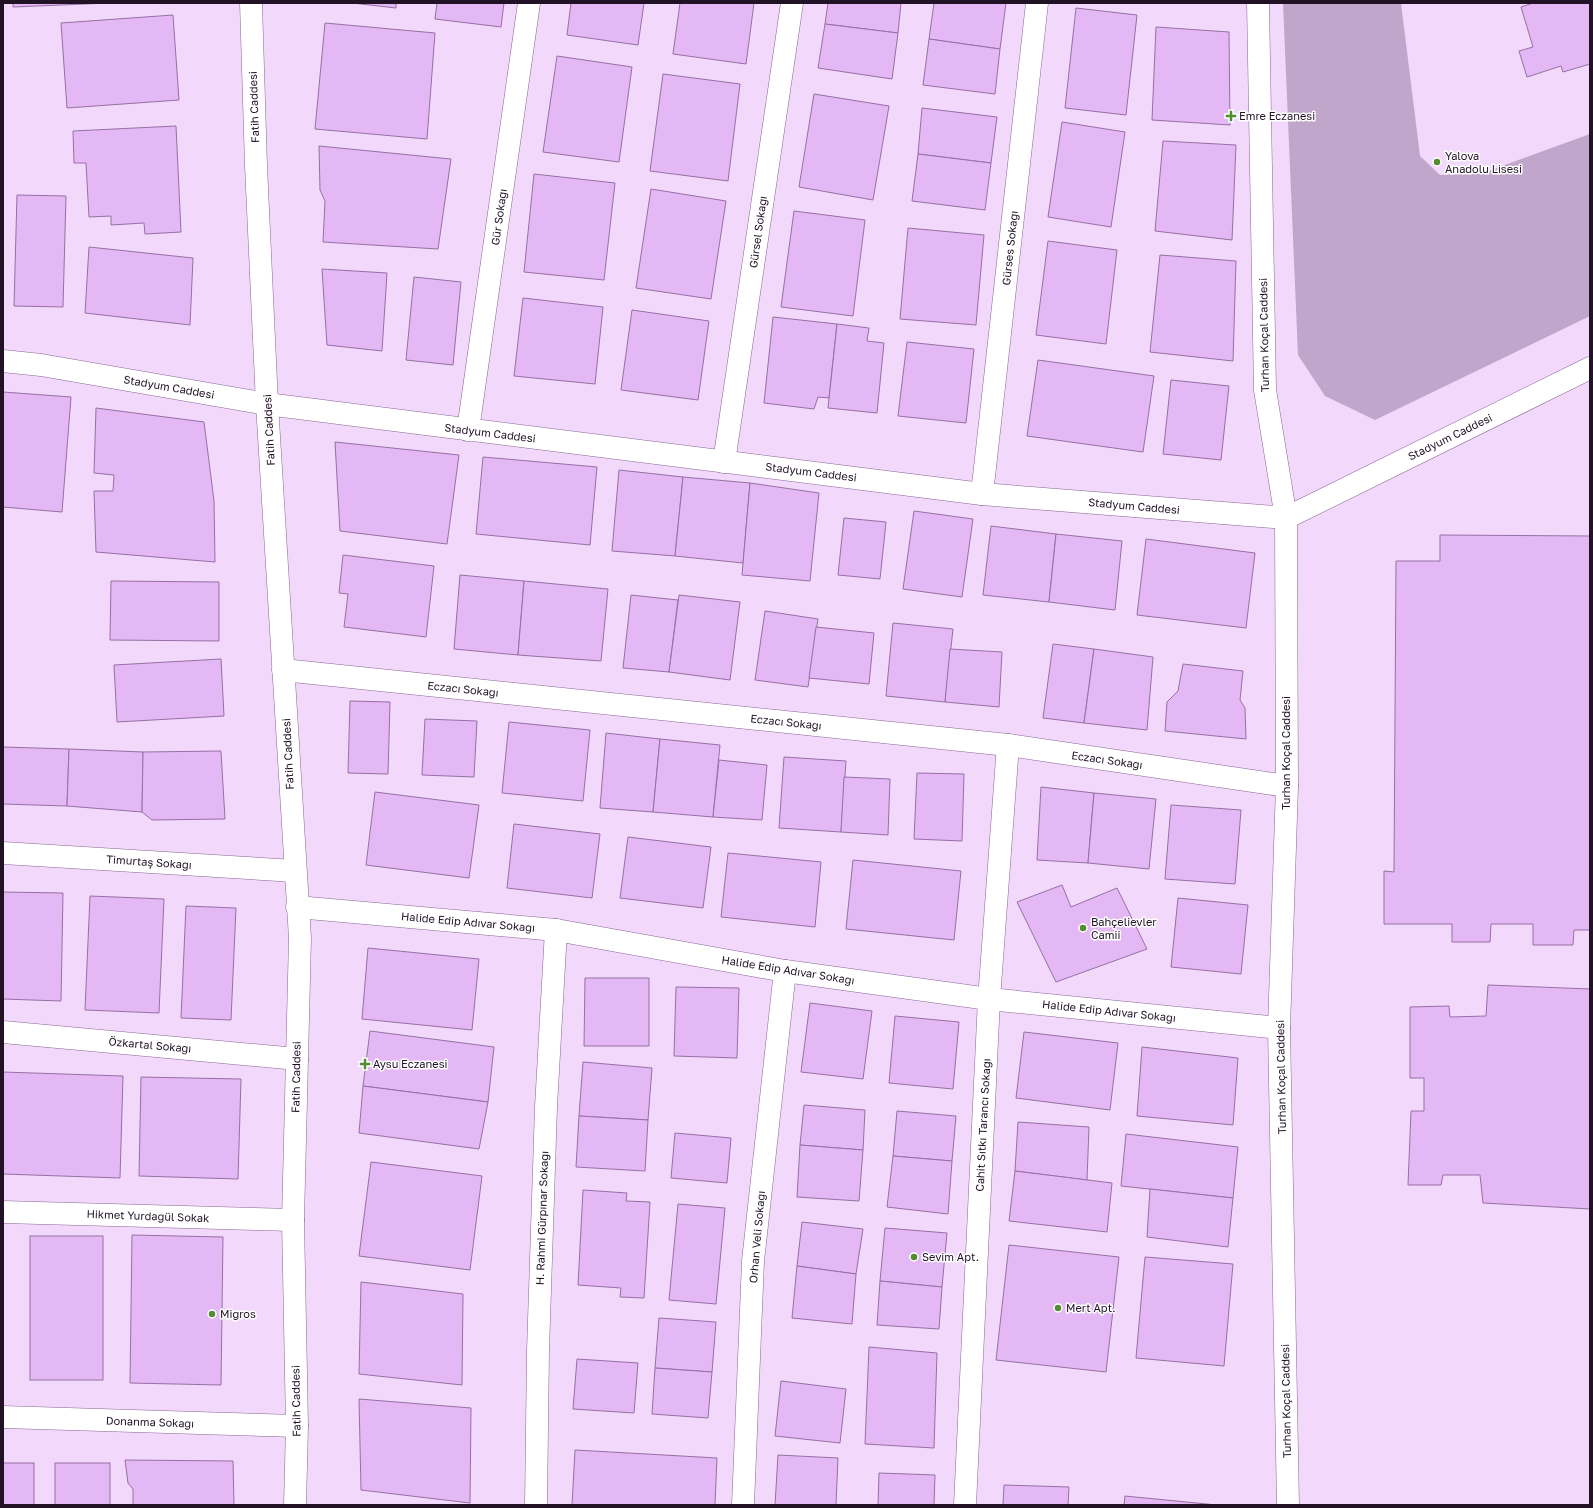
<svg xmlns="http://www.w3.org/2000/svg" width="1593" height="1508" viewBox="0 0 1593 1508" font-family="'Golos Text',sans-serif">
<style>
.green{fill:#c0a6ca}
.building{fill:#e4b8f4;stroke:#9670a4}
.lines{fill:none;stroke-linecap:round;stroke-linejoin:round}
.street-casing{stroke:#8b6598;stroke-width:23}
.street{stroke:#fff;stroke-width:22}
.poi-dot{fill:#4f8f30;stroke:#fff;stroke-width:1.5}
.labels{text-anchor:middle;stroke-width:3;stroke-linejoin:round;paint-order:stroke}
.street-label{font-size:11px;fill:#211226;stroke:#fff}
.poi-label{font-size:11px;fill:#211226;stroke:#fff;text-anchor:start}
</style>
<rect width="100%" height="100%" fill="#f2d8fb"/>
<path class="green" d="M1283,3H1401L1420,156L1440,175L1483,173L1590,134V316L1375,420L1325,396L1298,355Z"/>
<g class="building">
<path d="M13,3H109L13,7Z"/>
<path d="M352,3H396V8Z"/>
<path d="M437,3H504L501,27L435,19Z"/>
<path d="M571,3H644L638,45L567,35Z"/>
<path d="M680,3H754L746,64L673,54Z"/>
<path d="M828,3H901L898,33L825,24Z"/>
<path d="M934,3H1006L1000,49L929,39Z"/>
<path d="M1533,3H1590V64L1563,72L1561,66L1527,77L1519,51L1533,47L1521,7Z"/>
<path d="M1076,8L1137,15L1126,115L1065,108Z"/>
<path d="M173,15L179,100L67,108L61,23Z"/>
<path d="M325,23L435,33L427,139L315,129Z"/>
<path d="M825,24L898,33L892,79L818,68Z"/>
<path d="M1156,27L1229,32L1230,125L1152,120Z"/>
<path d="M929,39L1000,49L995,94L923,85Z"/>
<path d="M557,56L632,67L619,162L543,152Z"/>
<path d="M663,74L740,84L728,181L650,171Z"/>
<path d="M814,94L889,106L873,200L799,187Z"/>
<path d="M922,108L997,117L991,163L918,154Z"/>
<path d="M1062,122L1125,132L1111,227L1048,217Z"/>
<path d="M176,126L181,232L145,234L144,223L111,225V216L89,217L86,163H74L73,131Z"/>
<path d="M1163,141L1236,145L1232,240L1155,231Z"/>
<path d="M319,146L451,159L438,249L323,242L325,201L320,190Z"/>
<path d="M918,154L991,163L985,210L912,201Z"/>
<path d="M534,174L615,183L604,280L524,272Z"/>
<path d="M651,189L726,201L711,299L636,288Z"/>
<path d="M17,195L66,196L63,307L14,306Z"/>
<path d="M794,211L865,220L853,316L781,307Z"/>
<path d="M908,228L984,235L976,325L900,319Z"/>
<path d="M1048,241L1117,250L1106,344L1036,335Z"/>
<path d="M89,247L193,258L190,325L85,313Z"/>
<path d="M1160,255L1236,261L1233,361L1150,352Z"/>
<path d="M322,269L387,273L382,351L327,345Z"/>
<path d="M414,277L461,282L453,365L406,360Z"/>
<path d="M523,298L603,307L595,384L514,376Z"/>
<path d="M632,310L709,321L698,400L621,390Z"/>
<path d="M773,317L837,324L829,398L818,397L814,409L764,403Z"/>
<path d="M837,324L869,328L867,341L884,343L877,413L828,408Z"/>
<path d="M907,342L974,349L966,423L898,416Z"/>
<path d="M1038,360L1154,376L1143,452L1027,436Z"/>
<path d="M1171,380L1229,386L1221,460L1163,454Z"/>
<path d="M3,392L71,397L62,512L3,507Z"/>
<path d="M96,408L204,422L214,501L215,562L96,552L94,491H113L114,475L94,473Z"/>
<path d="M335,442L459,455L447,544L340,531Z"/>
<path d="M483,457L597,467L590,545L476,534Z"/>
<path d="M619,470L683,477L675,556L612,551Z"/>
<path d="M683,477L750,483L743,563L675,556Z"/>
<path d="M750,483L819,493L810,581L742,575Z"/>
<path d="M914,511L973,519L962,597L903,589Z"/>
<path d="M844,518L886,522L880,579L838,575Z"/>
<path d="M991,526L1056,534L1049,602L983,595Z"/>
<path d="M1056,534L1122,541L1115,610L1049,602Z"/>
<path d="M1440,535L1590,536V930H1574L1573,945H1533V924H1491L1490,942H1452V924H1384V871L1394,872L1396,561H1440Z"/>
<path d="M1146,539L1255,553L1246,628L1137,615Z"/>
<path d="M343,555L434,566L426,637L344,627L348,594L339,593Z"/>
<path d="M460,575L524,581L518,655L454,649Z"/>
<path d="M111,581L219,582V641L110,640Z"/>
<path d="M524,581L608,589L601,661L518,655Z"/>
<path d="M631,595L678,600L669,672L623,668Z"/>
<path d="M679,595L740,602L730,680L669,672Z"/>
<path d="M765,611L818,619L808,687L755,680Z"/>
<path d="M893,623L953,629L945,702L886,696Z"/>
<path d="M816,627L874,633L869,684L809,678Z"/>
<path d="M1053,644L1094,649L1084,723L1043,718Z"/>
<path d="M950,649L1002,652L999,707L945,702Z"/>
<path d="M1094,649L1153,657L1147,730L1084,723Z"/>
<path d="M221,659L224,716L117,722L114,665Z"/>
<path d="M1183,664L1243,671L1240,700L1245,708L1246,739L1165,731L1167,702L1178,691Z"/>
<path d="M350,701L390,702L388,774L348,773Z"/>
<path d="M425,719L477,721L474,777L422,775Z"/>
<path d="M509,722L590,730L583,801L502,793Z"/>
<path d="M606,733L660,739L653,812L600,808Z"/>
<path d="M660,739L720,745L713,817L653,812Z"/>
<path d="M3,747L69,749L67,806L3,804Z"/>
<path d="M69,749L143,752L142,812L67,806Z"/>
<path d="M221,751L225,819L152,820L142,812L143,752Z"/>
<path d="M784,757L846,761L841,832L779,828Z"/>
<path d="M719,760L767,765L762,820L713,817Z"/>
<path d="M917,773L964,774L962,841L914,839Z"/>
<path d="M844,777L890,779L888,835L841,832Z"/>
<path d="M1041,787L1094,793L1088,863L1037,860Z"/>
<path d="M375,792L479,805L469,878L366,865Z"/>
<path d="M1094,793L1156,799L1149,869L1088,863Z"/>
<path d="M1171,805L1241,810L1235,884L1165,879Z"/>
<path d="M514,824L600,834L592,898L507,888Z"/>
<path d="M628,837L711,847L703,908L620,898Z"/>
<path d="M728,853L821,862L815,927L721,917Z"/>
<path d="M853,860L961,871L954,940L846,929Z"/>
<path d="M1062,885L1071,907L1117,888L1147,949L1056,982L1017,902Z"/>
<path d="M3,892L63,893L61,1001L3,999Z"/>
<path d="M90,896L164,899L159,1013L85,1010Z"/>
<path d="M1178,898L1248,905L1241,974L1171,967Z"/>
<path d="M186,906L236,908L231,1020L181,1018Z"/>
<path d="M368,948L479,959L472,1030L362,1019Z"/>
<path d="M585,978H649V1046H584Z"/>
<path d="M1488,985L1590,989V1209L1483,1203L1480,1175H1443L1441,1185H1408L1411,1111H1424V1078H1410V1007L1449,1006L1450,1017L1486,1016Z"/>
<path d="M676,987L739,988L737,1058L674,1056Z"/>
<path d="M810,1003L872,1011L863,1079L801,1072Z"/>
<path d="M895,1016L959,1022L953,1089L889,1083Z"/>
<path d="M370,1031L494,1047L488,1102L363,1086Z"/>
<path d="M1024,1032L1118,1043L1110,1110L1016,1098Z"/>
<path d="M1142,1047L1238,1058L1233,1125L1137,1116Z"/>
<path d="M583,1062L652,1068L648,1120L579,1116Z"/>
<path d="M3,1072L123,1076L120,1178L3,1174Z"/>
<path d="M141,1077L241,1079L238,1179L139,1176Z"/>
<path d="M363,1086L488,1102L479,1149L359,1133Z"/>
<path d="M804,1105L865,1110L863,1150L800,1145Z"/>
<path d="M897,1111L956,1116L952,1161L893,1156Z"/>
<path d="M579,1116L648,1120L645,1171L576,1167Z"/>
<path d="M1018,1122L1089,1127L1087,1180L1015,1171Z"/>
<path d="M675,1133L731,1138L727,1183L671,1178Z"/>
<path d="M1126,1134L1238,1147L1233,1198L1121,1186Z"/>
<path d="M800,1145L863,1150L859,1201L797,1197Z"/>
<path d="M893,1156L952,1161L948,1214L887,1207Z"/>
<path d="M371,1162L482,1176L470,1270L359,1256Z"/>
<path d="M1015,1171L1112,1183L1107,1232L1009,1221Z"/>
<path d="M1150,1189L1233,1198L1228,1247L1147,1237Z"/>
<path d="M583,1190L627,1193L626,1201L650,1202L644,1298L620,1297L621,1288L578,1285Z"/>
<path d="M678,1204L725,1208L716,1304L669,1300Z"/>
<path d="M802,1222L863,1229L856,1274L797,1266Z"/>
<path d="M885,1228L947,1233L942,1287L880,1281Z"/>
<path d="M132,1235L223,1237L221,1385L130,1383Z"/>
<rect x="30" y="1236" width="73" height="144"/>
<path d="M1009,1245L1119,1257L1106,1372L996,1360Z"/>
<path d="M1145,1257L1233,1264L1224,1366L1136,1358Z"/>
<path d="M797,1266L856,1274L852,1324L792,1318Z"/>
<path d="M880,1281L942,1287L939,1329L877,1325Z"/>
<path d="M361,1282L463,1294L462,1385L359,1374Z"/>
<path d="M659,1318L716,1322L712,1372L655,1368Z"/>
<path d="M869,1347L937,1353L934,1448L865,1444Z"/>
<path d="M577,1359L638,1363L634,1413L573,1409Z"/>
<path d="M655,1368L712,1372L708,1418L652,1414Z"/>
<path d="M781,1381L846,1389L840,1443L775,1436Z"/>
<path d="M359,1399L471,1408L470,1503L361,1490Z"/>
<path d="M575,1450L717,1458L715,1505H572Z"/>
<path d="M778,1455L838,1458L836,1505H775Z"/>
<path d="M125,1460L233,1461L234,1505H133V1489L128,1483Z"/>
<rect x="3" y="1463" width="31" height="42"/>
<rect x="55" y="1463" width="55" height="42"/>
<path d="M879,1473L935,1475L934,1505H878Z"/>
<path d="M1004,1485L1069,1487L1068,1505H1003Z"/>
<path d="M1125,1496L1217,1505H1124Z"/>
</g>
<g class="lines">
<g class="street-casing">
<g id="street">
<path d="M251,3L256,166L267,404L300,938L293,1220L297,1426L295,1505"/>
<path d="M1258,3L1265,390L1286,518L1287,786L1279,1028L1288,1505"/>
<path d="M3,361L41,365L267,404L982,494L1286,518L1590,368"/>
<path d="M468,430L529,3"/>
<path d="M724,462L792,3"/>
<path d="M982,494L1037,3"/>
<path d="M283,670L1008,745L1287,786"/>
<path d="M3,853L295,871"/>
<path d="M297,907L556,930L785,971L989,999L1279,1028"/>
<path d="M3,1032L297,1059"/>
<path d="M3,1212L293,1220"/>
<path d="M3,1417L297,1426"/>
<path d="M536,1505L538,1351L546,1107L556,930"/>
<path d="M743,1505L753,1261L785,971"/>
<path d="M965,1505L989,999L1008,745"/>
</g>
</g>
<use href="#street" class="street"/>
</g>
<g class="poi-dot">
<path d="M1229 110h4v4h4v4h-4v4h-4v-4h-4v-4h4z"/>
<circle cx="1437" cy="162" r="4"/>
<circle cx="1083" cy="928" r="4"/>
<path d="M363 1058h4v4h4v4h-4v4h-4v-4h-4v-4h4z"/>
<circle cx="914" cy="1257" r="4"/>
<circle cx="1058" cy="1308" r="4"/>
<circle cx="212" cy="1314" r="4"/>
</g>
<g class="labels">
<g class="street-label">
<text transform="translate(254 107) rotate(-92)" y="4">Fatih Caddesi</text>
<text transform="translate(499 217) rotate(-82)" y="4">Gür Sokağı</text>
<text transform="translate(758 232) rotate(-82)" y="4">Gürsel Sokağı</text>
<text transform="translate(1010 248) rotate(-84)" y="4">Gürses Sokağı</text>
<text transform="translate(1264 335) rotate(-91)" y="4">Turhan Koçal Caddesi</text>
<text transform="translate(169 387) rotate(10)" y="4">Stadyum Caddesi</text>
<text transform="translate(269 430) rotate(-93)" y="4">Fatih Caddesi</text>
<text transform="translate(490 433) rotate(7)" y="4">Stadyum Caddesi</text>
<text transform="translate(1450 437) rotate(-26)" y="4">Stadyum Caddesi</text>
<text transform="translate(811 472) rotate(7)" y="4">Stadyum Caddesi</text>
<text transform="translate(1134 506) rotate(5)" y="4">Stadyum Caddesi</text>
<text transform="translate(463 689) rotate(6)" y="4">Eczacı Sokağı</text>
<text transform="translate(786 722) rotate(6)" y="4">Eczacı Sokağı</text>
<text transform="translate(1286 753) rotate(-90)" y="4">Turhan Koçal Caddesi</text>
<text transform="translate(288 754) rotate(-93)" y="4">Fatih Caddesi</text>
<text transform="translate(1107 760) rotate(8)" y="4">Eczacı Sokağı</text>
<text transform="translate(149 862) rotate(4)" y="4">Timurtaş Sokağı</text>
<text transform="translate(468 922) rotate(5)" y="4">Halide Edip Adıvar Sokağı</text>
<text transform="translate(788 970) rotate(9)" y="4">Halide Edip Adıvar Sokağı</text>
<text transform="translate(1109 1011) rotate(6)" y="4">Halide Edip Adıvar Sokağı</text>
<text transform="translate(150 1045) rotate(5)" y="4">Özkartal Sokağı</text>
<text transform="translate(296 1077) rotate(-89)" y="4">Fatih Caddesi</text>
<text transform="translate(1281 1077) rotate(-91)" y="4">Turhan Koçal Caddesi</text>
<text transform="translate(983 1125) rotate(-87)" y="4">Cahit Sıtkı Tarancı Sokağı</text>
<text transform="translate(148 1216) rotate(2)" y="4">Hikmet Yurdagül Sokak</text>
<text transform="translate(542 1218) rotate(-88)" y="4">H. Rahmi Gürpınar Sokağı</text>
<text transform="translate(757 1237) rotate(-85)" y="4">Orhan Veli Sokağı</text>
<text transform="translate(296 1401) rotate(-91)" y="4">Fatih Caddesi</text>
<text transform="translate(1286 1401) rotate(-91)" y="4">Turhan Koçal Caddesi</text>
<text transform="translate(150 1422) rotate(2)" y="4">Donanma Sokağı</text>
</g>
<g class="poi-label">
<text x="1239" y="120">Emre Eczanesi</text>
<text x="1445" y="160">Yalova<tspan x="1445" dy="13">Anadolu Lisesi</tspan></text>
<text x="1091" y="926">Bahçelievler<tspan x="1091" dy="13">Camii</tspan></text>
<text x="373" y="1068">Aysu Eczanesi</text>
<text x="922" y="1261">Sevim Apt.</text>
<text x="1066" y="1312">Mert Apt.</text>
<text x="220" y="1318">Migros</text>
</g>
</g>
<rect width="1593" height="1508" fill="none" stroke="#211226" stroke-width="8"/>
</svg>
